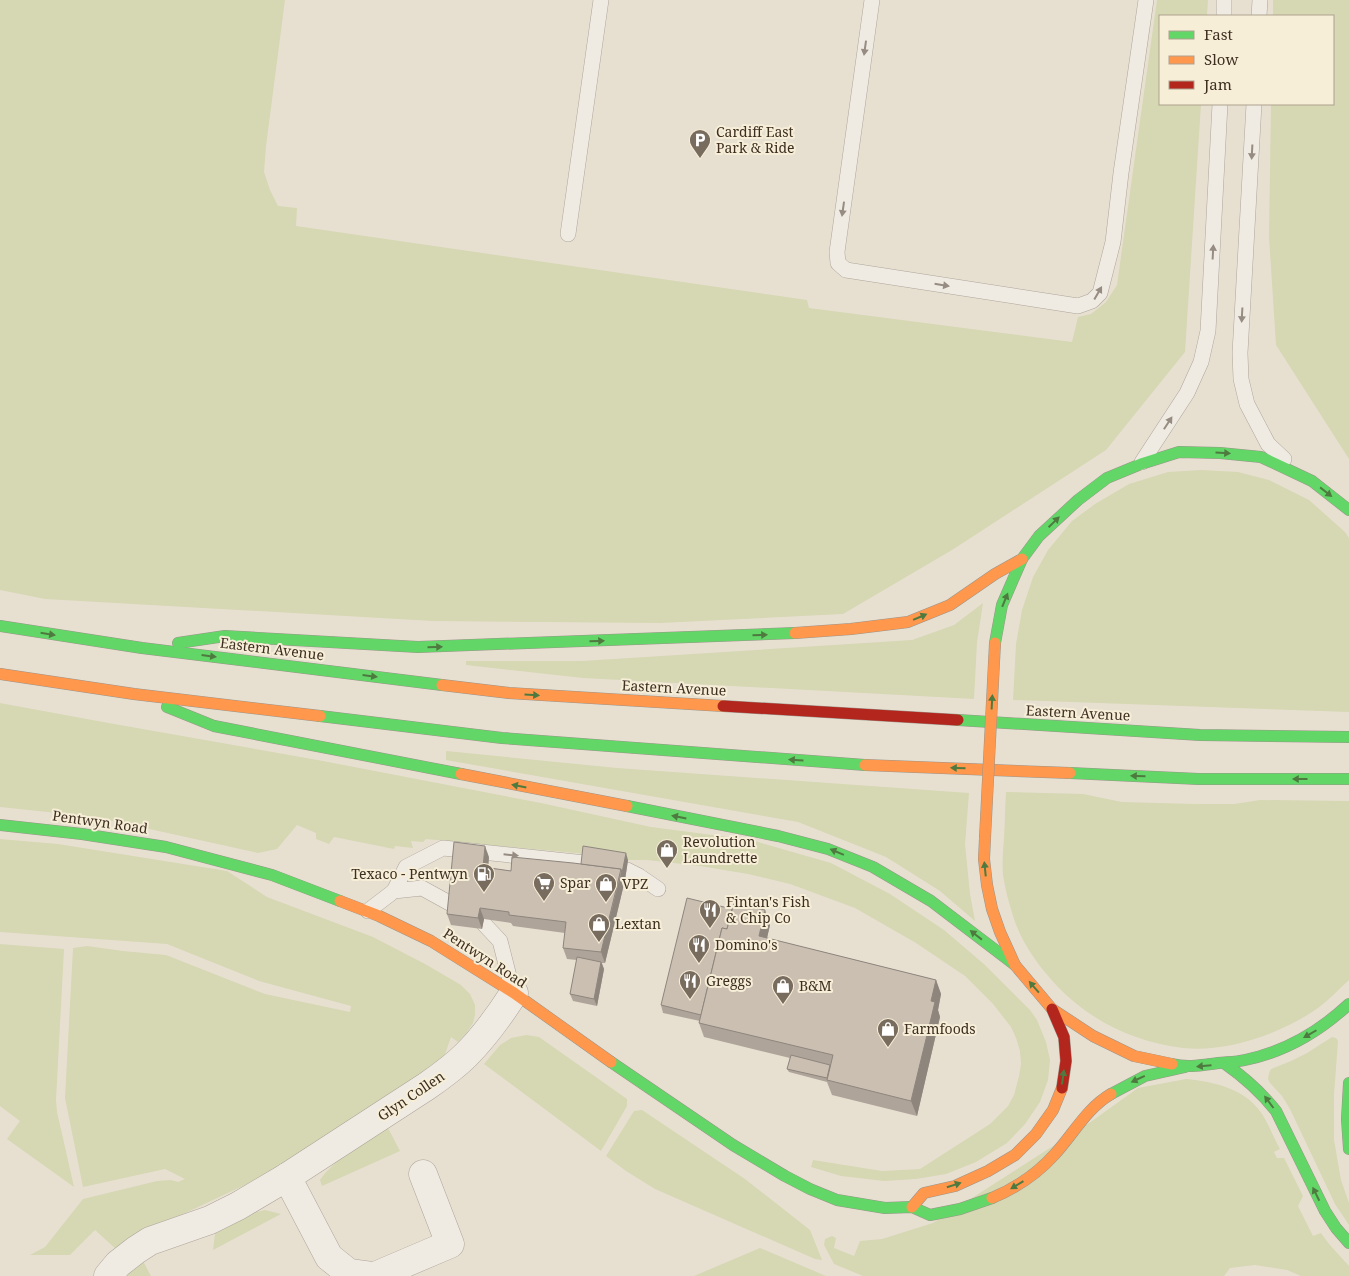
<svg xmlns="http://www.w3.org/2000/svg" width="1349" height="1276" viewBox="0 0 1349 1276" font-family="'Noto Serif',serif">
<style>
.green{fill:#d6d7b3}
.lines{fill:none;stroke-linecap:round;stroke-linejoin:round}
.lane-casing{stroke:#ada599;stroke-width:16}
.street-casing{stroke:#ada599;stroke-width:29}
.fast-casing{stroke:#9c958a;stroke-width:12}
.slow-casing{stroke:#9c958a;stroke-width:12}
.jam-casing{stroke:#9c958a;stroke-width:12}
.lane{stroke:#efebe3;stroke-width:15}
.street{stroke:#efebe3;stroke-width:28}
.fast{stroke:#63d668;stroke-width:11}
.slow{stroke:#ff974d;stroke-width:11}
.jam{stroke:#b3261e;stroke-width:11}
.slow-bridge-casing{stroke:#9c958a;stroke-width:12;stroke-linecap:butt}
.slow-bridge{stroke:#ff974d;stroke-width:11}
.wall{fill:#afa499}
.shaded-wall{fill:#8e867d}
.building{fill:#cbbfb2;stroke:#8e867d}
.oneway{fill:#968c82}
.oneway2{fill:#4e7a40}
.labels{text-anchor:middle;stroke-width:4;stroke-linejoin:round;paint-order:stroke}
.poi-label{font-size:14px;fill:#3d2e20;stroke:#f7eed8;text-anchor:start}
.street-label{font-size:14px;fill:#3d2e20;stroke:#f7eed8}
</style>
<rect width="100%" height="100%" fill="#e7e0d1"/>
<g class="green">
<path d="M0,0H285L266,146L264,172L270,190L278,206L297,208L296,226L807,300L809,308L1072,342L1078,317L1091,314L1106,302L1117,285L1157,0H1208L1207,16H1160V104H1201L1185,352L1106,450L952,550L843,614L660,623L433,621L45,599L0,590Z"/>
<path d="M1273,0H1349V459L1276,345L1269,237L1271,104H1333V16H1273Z"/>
<path d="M1201,470L1238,472L1269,480L1309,500L1345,532L1349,538V712L1013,700L1016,644L1022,610L1033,577L1048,550L1072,521L1095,504L1129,484L1168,472Z"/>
<path d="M983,603L977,642L974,699L583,678L466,665V661H582L912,640L954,625Z"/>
<path d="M0,703L103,722L323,761L541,803L651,827L751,840L831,863L890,894L944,930L985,965L1030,1010L1037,1020L1046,1042L1050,1060L1048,1080L1040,1102L1025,1124L1007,1143L976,1162L946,1174L916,1179L884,1181L841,1176L811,1167L813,1160L882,1171L920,1169L990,1124L1008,1106L1014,1095L1019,1076L1021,1064L1020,1051L1016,1038L1011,1027L993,1004L965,976L916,943L855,908L790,884L748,874L700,866L647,860H628L586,854L426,839L423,842L411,841L413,848L395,846L394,849L334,837L329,844L316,839V833L297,825L277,849L258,853L95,817L0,807Z"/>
<path d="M446,751L617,768L969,793L965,844L970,894L975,921L940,891L886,857L798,822L446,760Z"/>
<path d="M1006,792L1083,794L1122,802L1196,804H1234L1260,800L1349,801V980C1339,989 1329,1000 1318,1008C1283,1033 1227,1053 1183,1048C1135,1042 1090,1021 1057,986C1038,966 1021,942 1013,916C1009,903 1005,889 1003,875C1002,863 1003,850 1004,838C1005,822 1005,807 1006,792Z"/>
<path d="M0,839L58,844L227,871L267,897L373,937L425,964L461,985L470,994L475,1005V1015L473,1023L467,1032L458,1042L451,1037L444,1057L421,1079L285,1166L164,1223L117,1250L95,1230L70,1255H30L45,1247L83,1199L157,1181L171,1180L178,1182L185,1179L165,1169L83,1187L65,1098L73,948L87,946L123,951L166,955L265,994L350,1012L351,1006L259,981L167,944L0,932Z"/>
<path d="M0,944L64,949L56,1100L57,1112L74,1187L7,1139L20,1121L0,1106Z"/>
<path d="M526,1035L539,1037L627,1099V1106L601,1151L484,1064L500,1045L511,1038Z"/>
<path d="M1332,1037L1336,1038L1338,1041L1334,1095V1140L1341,1180L1349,1203V1225L1335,1204L1290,1109L1282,1096L1270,1083L1268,1079L1269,1073L1271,1069L1291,1061L1307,1053Z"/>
<path d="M1186,1079C1214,1082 1245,1088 1262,1114C1269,1125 1274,1138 1280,1149L1274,1152L1277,1158H1284L1303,1196L1298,1206L1313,1236L1321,1233L1329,1244L1349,1266V1276H1301L1287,1270L1255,1265L1230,1268L1224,1276H863L834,1264L824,1245L825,1239L832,1236L836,1238L834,1248L854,1256L860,1241L882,1239L933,1223L1092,1121L1138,1088Z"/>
<path d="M642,1110L745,1179L810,1230L822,1260L815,1259L655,1189L626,1171L606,1156L634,1111Z"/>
<path d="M388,1128L400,1151L322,1186L320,1180C336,1157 364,1143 388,1128Z"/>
<path d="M265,1210L281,1214L213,1250L215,1234L257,1212Z"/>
<path d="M760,1248L826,1276H694Z"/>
<path d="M142,1259L151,1276H123Z"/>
</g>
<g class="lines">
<g class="lane-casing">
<g id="lane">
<path d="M872,0L837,252L838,263L846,270L1078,306L1092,301L1100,293L1113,242L1121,173L1146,0"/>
<path d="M1224,16V0"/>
<path d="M1259,16L1260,0"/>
<path d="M1254,104L1240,353L1241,379L1247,404L1268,444L1284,459"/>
<path d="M568,234L601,0"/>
<path d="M1142,462L1187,393L1201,362L1208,331L1220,104"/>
<path d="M627,870L639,876L658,889"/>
<path d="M394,891L406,867L443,848L585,863"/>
<path d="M368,911L394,891L422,888L453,905"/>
<path d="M483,923L500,941L513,992"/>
</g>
</g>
<g class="street-casing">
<g id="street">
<path d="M287,1177L329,1257L349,1273L372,1276"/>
<path d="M108,1276L118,1264L136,1250L150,1241L210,1220L238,1206L287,1177L427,1086C440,1077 454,1067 466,1055C484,1037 500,1015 514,993"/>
<path d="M375,1276L450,1244L423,1174"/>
</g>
</g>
<g class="fast-casing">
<g id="fast">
<path d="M0,626L142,648L442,685"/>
<path d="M178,643L225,636L418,647L795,633"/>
<path d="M995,643L1002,605L1022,559L1039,536L1078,500L1107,478L1141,464L1179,452L1220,453L1261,457L1312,481L1349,510"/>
<path d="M167,707L214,726L461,774"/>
<path d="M320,716L502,738L865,765"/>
<path d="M958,720L1200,735L1349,737"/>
<path d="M1070,773L1199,779H1349"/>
<path d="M627,806L778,836L828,849L873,867L931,901L1015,965"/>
<path d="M0,825L82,834L166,847L272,875L340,901"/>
<path d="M611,1062L733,1145L785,1176L810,1189L837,1200L885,1208L912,1207L930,1215L960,1209L992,1198"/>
<path d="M1224,1063C1244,1077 1261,1092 1276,1111L1325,1211L1336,1228L1349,1243"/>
<path d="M1172,1064C1188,1068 1202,1065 1218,1063C1227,1062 1236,1062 1245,1060C1284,1052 1320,1031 1349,1004"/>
<path d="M1349,1083L1347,1119L1349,1149"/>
<path d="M1111,1094L1145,1076L1185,1067"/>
</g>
</g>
<g class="slow-casing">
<g id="slow">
<path d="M795,633L851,629L908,622L950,605L995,574L1022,559"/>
<path d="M0,674L134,694L320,716"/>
<path d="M442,685L509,693L723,706"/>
<path d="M865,765L1070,773"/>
<path d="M461,774L627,806"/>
<path d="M985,838L984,859L987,885L992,909L1000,932L1015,965L1052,1009L1093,1036L1134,1056L1172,1064"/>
<path d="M340,901L379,916L431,941L514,993L611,1062"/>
<path d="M992,1198C1016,1188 1038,1173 1055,1154C1074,1133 1087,1108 1111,1094"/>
<path d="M912,1207L924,1193L955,1186L988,1171L1015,1155L1036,1134L1053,1110L1062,1088"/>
</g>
</g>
<g class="jam-casing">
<g id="jam">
<path d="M723,706L958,720"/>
<path d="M1052,1009L1064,1037L1066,1061L1062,1088"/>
</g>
</g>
<use href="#lane" class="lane"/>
<use href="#street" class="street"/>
<use href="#fast" class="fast"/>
<use href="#slow" class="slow"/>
<use href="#jam" class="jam"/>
<g class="slow-bridge-casing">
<path id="slow-bridge" d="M985,838L995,643"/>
</g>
<use href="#slow-bridge" class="slow-bridge"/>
</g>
<g class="wall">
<path d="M489,857L488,868L511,871L628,860L625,880L605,963H602L604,969L597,1006L573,1001L570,994L577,960L567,959L563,948L565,933L513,926L511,923L484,919L482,929L451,925L447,914Z"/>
<path d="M770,925L767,938L936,980L941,994L938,1010L940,1017L917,1116L832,1095L827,1082L789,1072L787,1069L790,1058L704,1037L699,1023L700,1021L663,1013L661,1005Z"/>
</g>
<g class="shaded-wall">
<path d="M485,846L489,857L487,878L483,867Z"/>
<path d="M626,853L628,860L625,880L605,963L601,952Z"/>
<path d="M480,908L484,919L482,929L478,918Z"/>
<path d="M765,910L770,925L764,951L759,936Z"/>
<path d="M601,962L604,969L597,1006L594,999Z"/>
<path d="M936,980L941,994L938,1010L940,1017L917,1116L911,1101L931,1001Z"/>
</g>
<g class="building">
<path d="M454,842L485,846L483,867L511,871L512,857L573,863L621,869L601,952L563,948L566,922L509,915V912L480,908L478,918L447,914Z"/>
<path d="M583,846L626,853L622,873L621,869L581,864Z"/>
<path d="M687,898L732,909L727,929L722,928L701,1015L661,1005Z"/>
<path d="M734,903L765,910L759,936L936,980L931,1001L935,1002L911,1101L827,1080L833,1055L699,1023L722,928L727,929Z"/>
<path d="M577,957L601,962L594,999L570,994Z"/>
<path d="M791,1055L830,1065L827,1078L787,1069Z"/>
</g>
<defs><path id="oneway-solid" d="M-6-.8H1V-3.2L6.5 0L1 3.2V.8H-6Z" transform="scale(1.25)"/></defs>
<g class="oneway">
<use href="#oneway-solid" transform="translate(865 48) rotate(98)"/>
<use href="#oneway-solid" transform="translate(1252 152) rotate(93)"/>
<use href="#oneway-solid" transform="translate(843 209) rotate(98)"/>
<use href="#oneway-solid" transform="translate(1213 252) rotate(-87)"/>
<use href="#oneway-solid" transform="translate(942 285) rotate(9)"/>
<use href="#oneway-solid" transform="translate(1098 293) rotate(-60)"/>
<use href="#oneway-solid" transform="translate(1242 315) rotate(93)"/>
<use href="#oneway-solid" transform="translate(1168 423) rotate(-57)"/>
<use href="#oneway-solid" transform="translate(511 855) rotate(6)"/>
</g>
<g class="oneway2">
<use href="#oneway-solid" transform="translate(1223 453) rotate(4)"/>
<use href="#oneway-solid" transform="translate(1326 492) rotate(38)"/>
<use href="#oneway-solid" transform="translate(1054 522) rotate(-44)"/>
<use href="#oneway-solid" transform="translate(1005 600) rotate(-68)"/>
<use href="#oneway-solid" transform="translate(920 617) rotate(-23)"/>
<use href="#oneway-solid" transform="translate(48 634) rotate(9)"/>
<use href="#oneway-solid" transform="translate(760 635) rotate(-2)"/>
<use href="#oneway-solid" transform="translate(597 641) rotate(-2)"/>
<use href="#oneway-solid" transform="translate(435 647) rotate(-2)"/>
<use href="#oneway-solid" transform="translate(209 656) rotate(7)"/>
<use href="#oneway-solid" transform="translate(370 676) rotate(7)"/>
<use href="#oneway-solid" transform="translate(532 695) rotate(3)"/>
<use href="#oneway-solid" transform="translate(992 702) rotate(-87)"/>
<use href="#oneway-solid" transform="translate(796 760) rotate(-176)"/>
<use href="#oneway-solid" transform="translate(958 768) rotate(-178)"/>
<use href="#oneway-solid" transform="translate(1138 776) rotate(-178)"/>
<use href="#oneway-solid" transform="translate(1300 779) rotate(-180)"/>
<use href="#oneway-solid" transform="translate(519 786) rotate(-169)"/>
<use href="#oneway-solid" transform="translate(679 817) rotate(-169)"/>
<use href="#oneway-solid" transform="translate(837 852) rotate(-157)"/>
<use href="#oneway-solid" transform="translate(985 869) rotate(-96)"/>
<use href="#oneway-solid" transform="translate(976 935) rotate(-142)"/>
<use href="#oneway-solid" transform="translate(1034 987) rotate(-131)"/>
<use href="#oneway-solid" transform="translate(1310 1034) rotate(150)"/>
<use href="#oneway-solid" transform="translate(1204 1066) rotate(175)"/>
<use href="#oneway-solid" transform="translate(1063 1077) rotate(-82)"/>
<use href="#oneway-solid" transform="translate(1138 1079) rotate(155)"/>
<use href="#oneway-solid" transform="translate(1269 1102) rotate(-127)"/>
<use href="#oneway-solid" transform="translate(954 1185) rotate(-18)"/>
<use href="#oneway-solid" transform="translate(1017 1185) rotate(149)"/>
<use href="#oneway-solid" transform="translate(1316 1194) rotate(-116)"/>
</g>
<defs>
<g id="parking-pin" transform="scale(1.125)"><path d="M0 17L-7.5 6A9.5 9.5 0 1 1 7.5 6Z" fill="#786c5e" stroke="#f7eed8"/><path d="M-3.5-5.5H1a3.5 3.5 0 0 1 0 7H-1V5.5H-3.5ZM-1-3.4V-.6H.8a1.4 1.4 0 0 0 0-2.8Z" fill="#fff"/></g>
<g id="shop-pin" transform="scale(1.125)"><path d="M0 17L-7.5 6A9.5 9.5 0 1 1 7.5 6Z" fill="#786c5e" stroke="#f7eed8"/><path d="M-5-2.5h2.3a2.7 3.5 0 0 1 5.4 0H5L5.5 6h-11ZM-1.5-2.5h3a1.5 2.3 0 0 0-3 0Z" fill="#fff"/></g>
<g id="fuel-pin" transform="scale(1.125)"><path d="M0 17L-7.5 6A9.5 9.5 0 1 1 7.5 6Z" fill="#786c5e" stroke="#f7eed8"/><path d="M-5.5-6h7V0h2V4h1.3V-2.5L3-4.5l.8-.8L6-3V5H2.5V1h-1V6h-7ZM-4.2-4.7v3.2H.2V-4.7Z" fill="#fff"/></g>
<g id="supermarket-pin" transform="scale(1.125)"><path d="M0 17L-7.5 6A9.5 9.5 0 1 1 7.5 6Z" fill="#786c5e" stroke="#f7eed8"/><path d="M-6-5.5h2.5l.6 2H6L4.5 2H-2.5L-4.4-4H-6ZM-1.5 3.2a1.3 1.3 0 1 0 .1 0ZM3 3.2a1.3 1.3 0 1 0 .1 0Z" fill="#fff"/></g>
<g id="restaurant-pin" transform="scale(1.125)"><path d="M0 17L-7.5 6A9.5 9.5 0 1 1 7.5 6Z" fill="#786c5e" stroke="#f7eed8"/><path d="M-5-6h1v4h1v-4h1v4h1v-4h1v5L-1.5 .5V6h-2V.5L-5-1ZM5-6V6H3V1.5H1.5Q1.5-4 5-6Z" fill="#fff"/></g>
</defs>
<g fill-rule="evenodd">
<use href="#parking-pin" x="700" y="140"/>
<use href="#shop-pin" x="667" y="850"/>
<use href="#fuel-pin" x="484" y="874"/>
<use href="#supermarket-pin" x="544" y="883"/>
<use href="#shop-pin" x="606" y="884"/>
<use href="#restaurant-pin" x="710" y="910"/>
<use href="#shop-pin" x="599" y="924"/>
<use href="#restaurant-pin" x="699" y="945"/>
<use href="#restaurant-pin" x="690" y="981"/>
<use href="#shop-pin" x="783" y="986"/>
<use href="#shop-pin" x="888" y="1029"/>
</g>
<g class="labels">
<g class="poi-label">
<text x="716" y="137">Cardiff East<tspan x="716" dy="16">Park &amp; Ride</tspan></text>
<text x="683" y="847">Revolution<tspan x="683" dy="16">Laundrette</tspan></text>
<text x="468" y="879" text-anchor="end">Texaco - Pentwyn</text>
<text x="560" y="888">Spar</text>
<text x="622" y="889">VPZ</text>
<text x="726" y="907">Fintan's Fish<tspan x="726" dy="16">&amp; Chip Co</tspan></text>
<text x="615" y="929">Lextan</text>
<text x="715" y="950">Domino's</text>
<text x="706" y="986">Greggs</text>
<text x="799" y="991">B&amp;M</text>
<text x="904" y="1034">Farmfoods</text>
</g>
<g class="street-label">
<text transform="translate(272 649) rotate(7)" y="5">Eastern Avenue</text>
<text transform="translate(674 688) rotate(3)" y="5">Eastern Avenue</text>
<text transform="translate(1078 713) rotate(3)" y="5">Eastern Avenue</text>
<text transform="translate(100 822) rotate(8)" y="5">Pentwyn Road</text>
<text transform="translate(485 958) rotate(33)" y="5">Pentwyn Road</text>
<text transform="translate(411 1096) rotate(-34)" y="5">Glyn Collen</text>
</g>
</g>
<rect x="1159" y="15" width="175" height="90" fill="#f7eed8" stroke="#ada18e"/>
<rect x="1169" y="31" width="25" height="8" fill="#63d668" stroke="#ada18e"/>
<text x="1204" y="40" font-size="15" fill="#3d2e20">Fast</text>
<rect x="1169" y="56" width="25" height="8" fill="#ff974d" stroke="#ada18e"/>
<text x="1204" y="65" font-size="15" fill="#3d2e20">Slow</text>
<rect x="1169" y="81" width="25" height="8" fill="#b3261e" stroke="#ada18e"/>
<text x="1204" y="90" font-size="15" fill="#3d2e20">Jam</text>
</svg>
